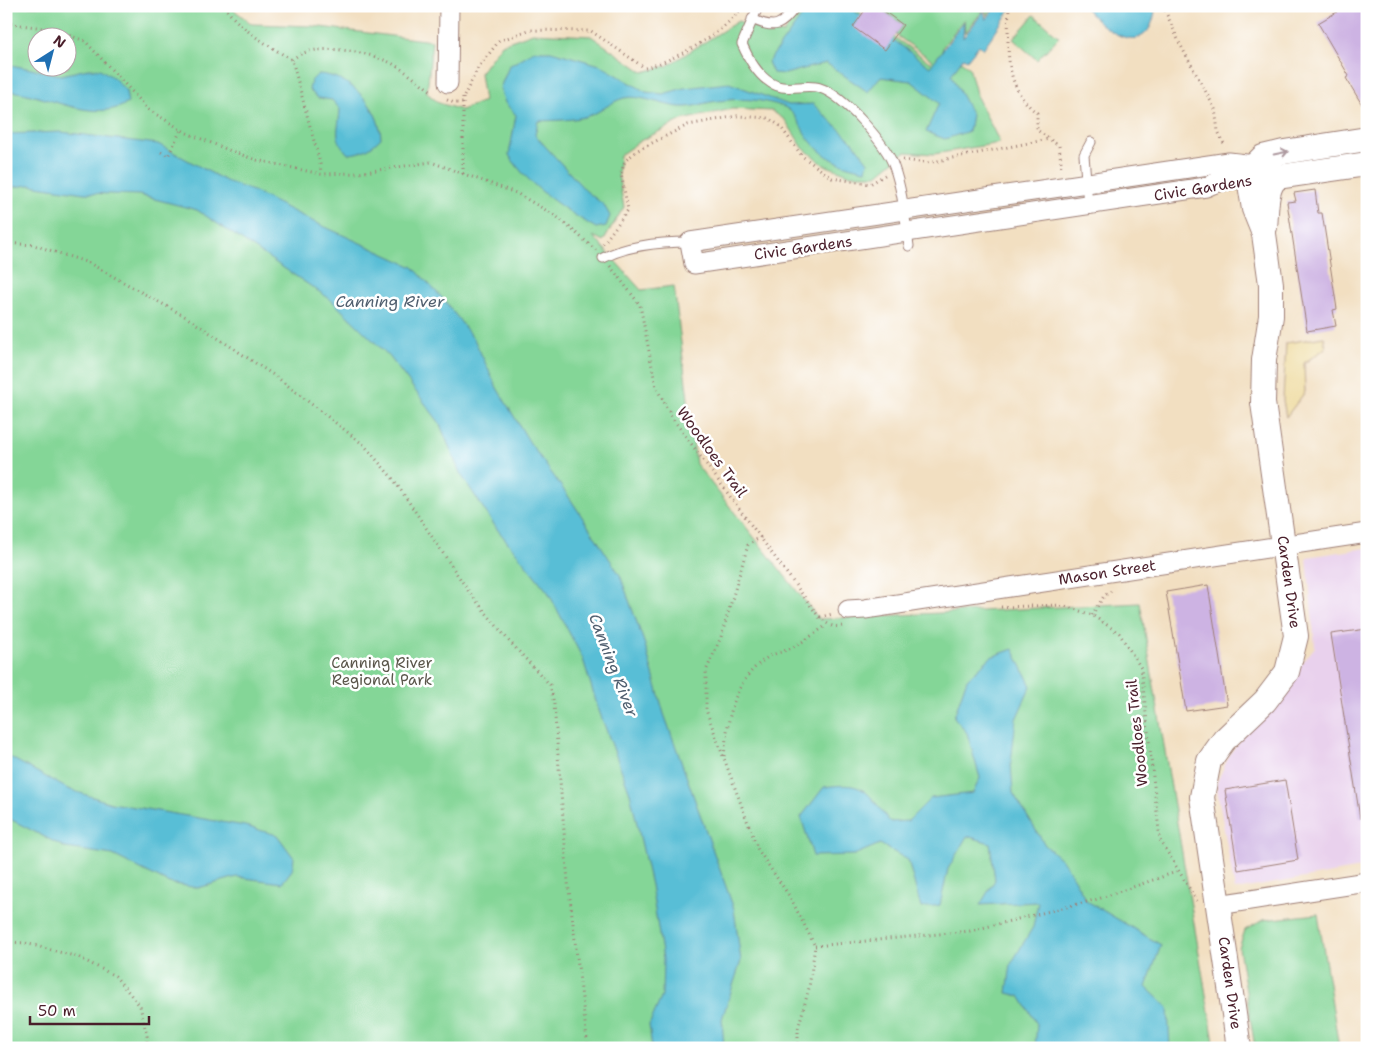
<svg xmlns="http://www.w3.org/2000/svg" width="1373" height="1054" viewBox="0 0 1373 1054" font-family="'Shantell Sans',sans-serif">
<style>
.built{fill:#e9d1ed}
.green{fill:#84d697;stroke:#677a61;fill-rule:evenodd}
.sand{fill:#eeda9e;stroke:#9c7c64}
.water{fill:#58bed6;stroke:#516e80}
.building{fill:#cdb3e3}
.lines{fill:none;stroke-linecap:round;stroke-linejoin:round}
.service-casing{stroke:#9e7f76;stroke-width:11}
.minor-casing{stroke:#9e7f76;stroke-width:21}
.tertiary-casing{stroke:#9e7f76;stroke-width:26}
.path{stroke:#9e7f76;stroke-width:3;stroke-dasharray:1 4;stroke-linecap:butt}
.service{stroke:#fff;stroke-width:9}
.minor{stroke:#fff;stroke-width:19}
.tertiary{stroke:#fff;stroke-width:24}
.oneway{stroke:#ae9aa0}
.labels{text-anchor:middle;stroke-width:5;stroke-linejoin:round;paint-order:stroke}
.street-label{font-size:15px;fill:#4a1f2b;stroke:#fff}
.park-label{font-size:15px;fill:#5b564b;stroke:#fff}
.water-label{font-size:16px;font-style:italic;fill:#505f6f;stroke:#fff}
</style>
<rect width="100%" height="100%" fill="#fff"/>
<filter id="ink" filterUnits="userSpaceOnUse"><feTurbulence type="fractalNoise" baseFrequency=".02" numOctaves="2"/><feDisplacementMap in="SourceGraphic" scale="10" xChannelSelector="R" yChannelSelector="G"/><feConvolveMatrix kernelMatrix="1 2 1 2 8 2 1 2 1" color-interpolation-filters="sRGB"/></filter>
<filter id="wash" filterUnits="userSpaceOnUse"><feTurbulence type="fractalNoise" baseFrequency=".0096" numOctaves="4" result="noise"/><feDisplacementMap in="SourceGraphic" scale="20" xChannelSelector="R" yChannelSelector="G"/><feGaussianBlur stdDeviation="1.12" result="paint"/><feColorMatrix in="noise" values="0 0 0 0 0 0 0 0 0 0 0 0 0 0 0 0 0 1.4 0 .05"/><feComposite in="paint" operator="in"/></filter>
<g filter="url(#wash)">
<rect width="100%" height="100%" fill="#f2dfc1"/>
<path class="built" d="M1367,548V867L1235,890L1216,784L1231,752L1315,647L1307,557Z"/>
<g class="green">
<path d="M6,6H229L252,24L312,26L432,41L427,93L439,103L461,110L484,101L480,73L502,44L533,33L591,36L643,72L667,66L738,21L762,30L783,33L803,6H860V13L931,63L932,60L896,35L903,25L877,6H994L987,16L985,8L965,33L964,19L942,48L969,67L977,97L1000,143L934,154L905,152L877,175H851L824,165L803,148L785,120L772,111L732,109L682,120L640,141L620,155L618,174L624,207L603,241L593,236L641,290L674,286L696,464L819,619L1140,603L1215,1048H6ZM38,38H68V68H38Z"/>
<path d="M1034,15L1059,37L1037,60L1013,39Z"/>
<path d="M1318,914L1339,1048H1255L1239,948L1245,930L1263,920Z"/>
</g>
<path class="sand" d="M1324,337L1326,348L1304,363L1305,392L1286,417L1283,400L1286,343Z"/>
<g class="water">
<path d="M820,6L852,9L930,67L964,21L963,38L984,11L986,20L996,6H1013L983,49L979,45L967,60L963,58L951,75L972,115L969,131L945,139L926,132L939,103L911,81L880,77L868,92L826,63L785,74L773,73L768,62L802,16Z"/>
<path d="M1084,6H1151L1155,11C1147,62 1103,31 1084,6Z"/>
<path d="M534,51H551L600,65L646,92L663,94L684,88L729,83L789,105L813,104L853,142L868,162L866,170C842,166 823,158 808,138C800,127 796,111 782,106C760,99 741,98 718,101C705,102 694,108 680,107C664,106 639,94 624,98C612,101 602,111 591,115C574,121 555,120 538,121L535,135L586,191L604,205L610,216L606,226L596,228C564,209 529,187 509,155L516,115L505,103L500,88L509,66Z"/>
<path d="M6,64L61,75L88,69H100L114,78L126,91L128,103C91,125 44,92 6,91Z"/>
<path d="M318,74C349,75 380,106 381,138C371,148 363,153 348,154C332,136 339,131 340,109L332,100L318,98L309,90L311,81Z"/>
<path d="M61,132L158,144L226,181L253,191L312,221L413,267L445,301L475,341L497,388L530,443L571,500L620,575L645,645L664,714L734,909L741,961L722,1019L724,1048H652L649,1025L662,996L663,959L651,885L630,793L598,708L583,659L548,592L497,529L460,473L439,422L389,356L330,299L197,210L139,195L84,193L30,185L6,188V134Z"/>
<path d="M1013,649L1031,686L1016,719L1011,763L1013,793L1045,845L1064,862L1087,901L1161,945L1146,987L1168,1008L1170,1048H1035L1037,1024L1020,996L1007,993L1011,964L1033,927L1038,902L980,905L995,880L990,843L967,836L948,869L940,905L921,908L908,860L880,844L854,855L813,856L801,817L824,787C866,781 866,791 890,822L908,821L931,798L973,793L980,778L967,733L954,717L967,679L991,657Z"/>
<path d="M6,755L68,789L111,803L245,826L277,835L294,858L292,870L282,883L237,877L198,888L169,883L113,855L66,848L6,817Z"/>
</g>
<g id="blocks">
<g class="building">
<path d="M868,6H877L903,25L885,50L853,27Z"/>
<path d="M1333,6H1367V113L1346,78L1349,76L1318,23L1337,12Z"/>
<path d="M1315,190L1318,213H1322L1337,309L1333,310L1336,326L1307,331L1287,202L1296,201L1294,193Z"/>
<path d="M1208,585L1227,705L1186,711L1166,592Z"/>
<path d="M1367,629V817L1360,818L1331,634Z"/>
<path d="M1285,780L1298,860L1238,870L1225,790Z"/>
</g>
</g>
</g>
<g filter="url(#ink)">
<use href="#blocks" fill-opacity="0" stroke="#9e7f76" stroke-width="1"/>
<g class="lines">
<g class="service-casing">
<g id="service">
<path d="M758,7L742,44C749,60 762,84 782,87C794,89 809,84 820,88C843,95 887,145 894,167C903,192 905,220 909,246"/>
<path d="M752,19C775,30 782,26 796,6"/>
<path d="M1088,205L1084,155L1091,142"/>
<path d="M603,258C628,245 663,242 690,242"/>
</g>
</g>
<g class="minor-casing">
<g id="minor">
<path d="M448,83L449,6"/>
<path d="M1229,162L1255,165L1272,180C1250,178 1226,177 1206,187L694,264L690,242Z"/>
<path id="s1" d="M848,610L865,609L1367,533"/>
<path d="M1218,905L1367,882"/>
</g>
</g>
<g class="tertiary-casing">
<g id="tertiary">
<path d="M1265,227C1267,212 1264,186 1278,177L1367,164"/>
<path d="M1239,1048L1202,797L1209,761L1224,740L1265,701L1287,672L1296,636L1263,403L1264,360L1271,316V284L1264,234L1254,209L1249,178L1255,165L1263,157L1284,152L1367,139"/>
</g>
</g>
<g class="path">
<path d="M224,6C240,30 268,45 292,60L320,163L321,173"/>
<path d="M1009,6C1008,45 1002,86 1037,113V130L1059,146L1062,170"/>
<path d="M1163,6L1180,44L1215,109L1218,131L1225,146"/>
<path d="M6,23L51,29L85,41L149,110L187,133L231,151L256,160L321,174L358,173L431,162L516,193L556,216L596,250"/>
<path d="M292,60C312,40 372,52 395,65C408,73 420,83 433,92"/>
<path d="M464,96L478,68L499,41L529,30L591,31L645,68C678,59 723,34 743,6"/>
<path d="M447,100L454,103H464"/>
<path d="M161,152L168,156L181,130"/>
<path d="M903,160L927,163L1049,139"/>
<path d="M463,174V95"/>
<path d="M6,243L34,245L89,263L186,317L278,378L364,445L394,480L469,592L509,641L550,685L554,704L568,882L588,1048"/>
<path d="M603,244L628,210L621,173L625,161L638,150L688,125L737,116L768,118L780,126L802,156L832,178L870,184L885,175"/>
<path d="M610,266L640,305L656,387L673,419L819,617C827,624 832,628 842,626"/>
<path d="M761,537L748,545L721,637L706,671V710L758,850L790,897L815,946"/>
<path d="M1001,607L1062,605L1092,615L1119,633L1141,668L1160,840L1197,901"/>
<path d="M1092,615L1104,596L1114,589"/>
<path d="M820,617L833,614"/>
<path d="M724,756C728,718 733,678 770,656C778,652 787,651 795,646C806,640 817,632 827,625"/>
<path d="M6,942L25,943L78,957L115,976L140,1006L147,1036V1048"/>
<path d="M815,946L970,931L1098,899L1179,871"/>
<path d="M798,1048V1029L809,988L815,946"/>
</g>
<use href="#service" class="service"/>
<use href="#minor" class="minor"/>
<use href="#tertiary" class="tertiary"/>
</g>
<defs><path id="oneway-shaft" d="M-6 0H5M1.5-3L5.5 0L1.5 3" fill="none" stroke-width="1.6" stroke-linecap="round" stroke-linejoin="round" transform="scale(1.25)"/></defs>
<use class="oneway" href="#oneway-shaft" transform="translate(1281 153) rotate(-12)"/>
</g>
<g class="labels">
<g class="street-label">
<text transform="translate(1203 188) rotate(-9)" y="5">Civic Gardens</text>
<text transform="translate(803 248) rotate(-8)" y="5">Civic Gardens</text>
<text transform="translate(712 452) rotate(54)" y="5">Woodloes Trail</text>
<text dy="5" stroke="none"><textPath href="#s1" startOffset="262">Mason Street</textPath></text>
<text transform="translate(1289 582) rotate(82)" y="5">Carden Drive</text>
<text transform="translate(1137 733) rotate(-96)" y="5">Woodloes Trail</text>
<text transform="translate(1230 983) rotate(82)" y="5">Carden Drive</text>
</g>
<g class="park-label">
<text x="382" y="668">Canning River<tspan x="382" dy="17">Regional Park</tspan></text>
</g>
<g class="water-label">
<text x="390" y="307">Canning River</text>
<text transform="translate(614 665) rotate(69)" y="6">Canning River</text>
</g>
</g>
<rect width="1373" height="1054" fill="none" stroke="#fff" stroke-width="25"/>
<g transform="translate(52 52) rotate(36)"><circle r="24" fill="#ffffff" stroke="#b7a5aa"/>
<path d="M0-4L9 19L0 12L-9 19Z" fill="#1f6fb2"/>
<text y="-8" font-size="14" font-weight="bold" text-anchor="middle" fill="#4a1f2b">N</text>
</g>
<path d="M30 1016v8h119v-8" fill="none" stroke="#4a1f2b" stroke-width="2.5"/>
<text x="38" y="1016" font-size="15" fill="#4a1f2b" stroke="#ffffff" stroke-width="4" paint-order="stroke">50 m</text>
</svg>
